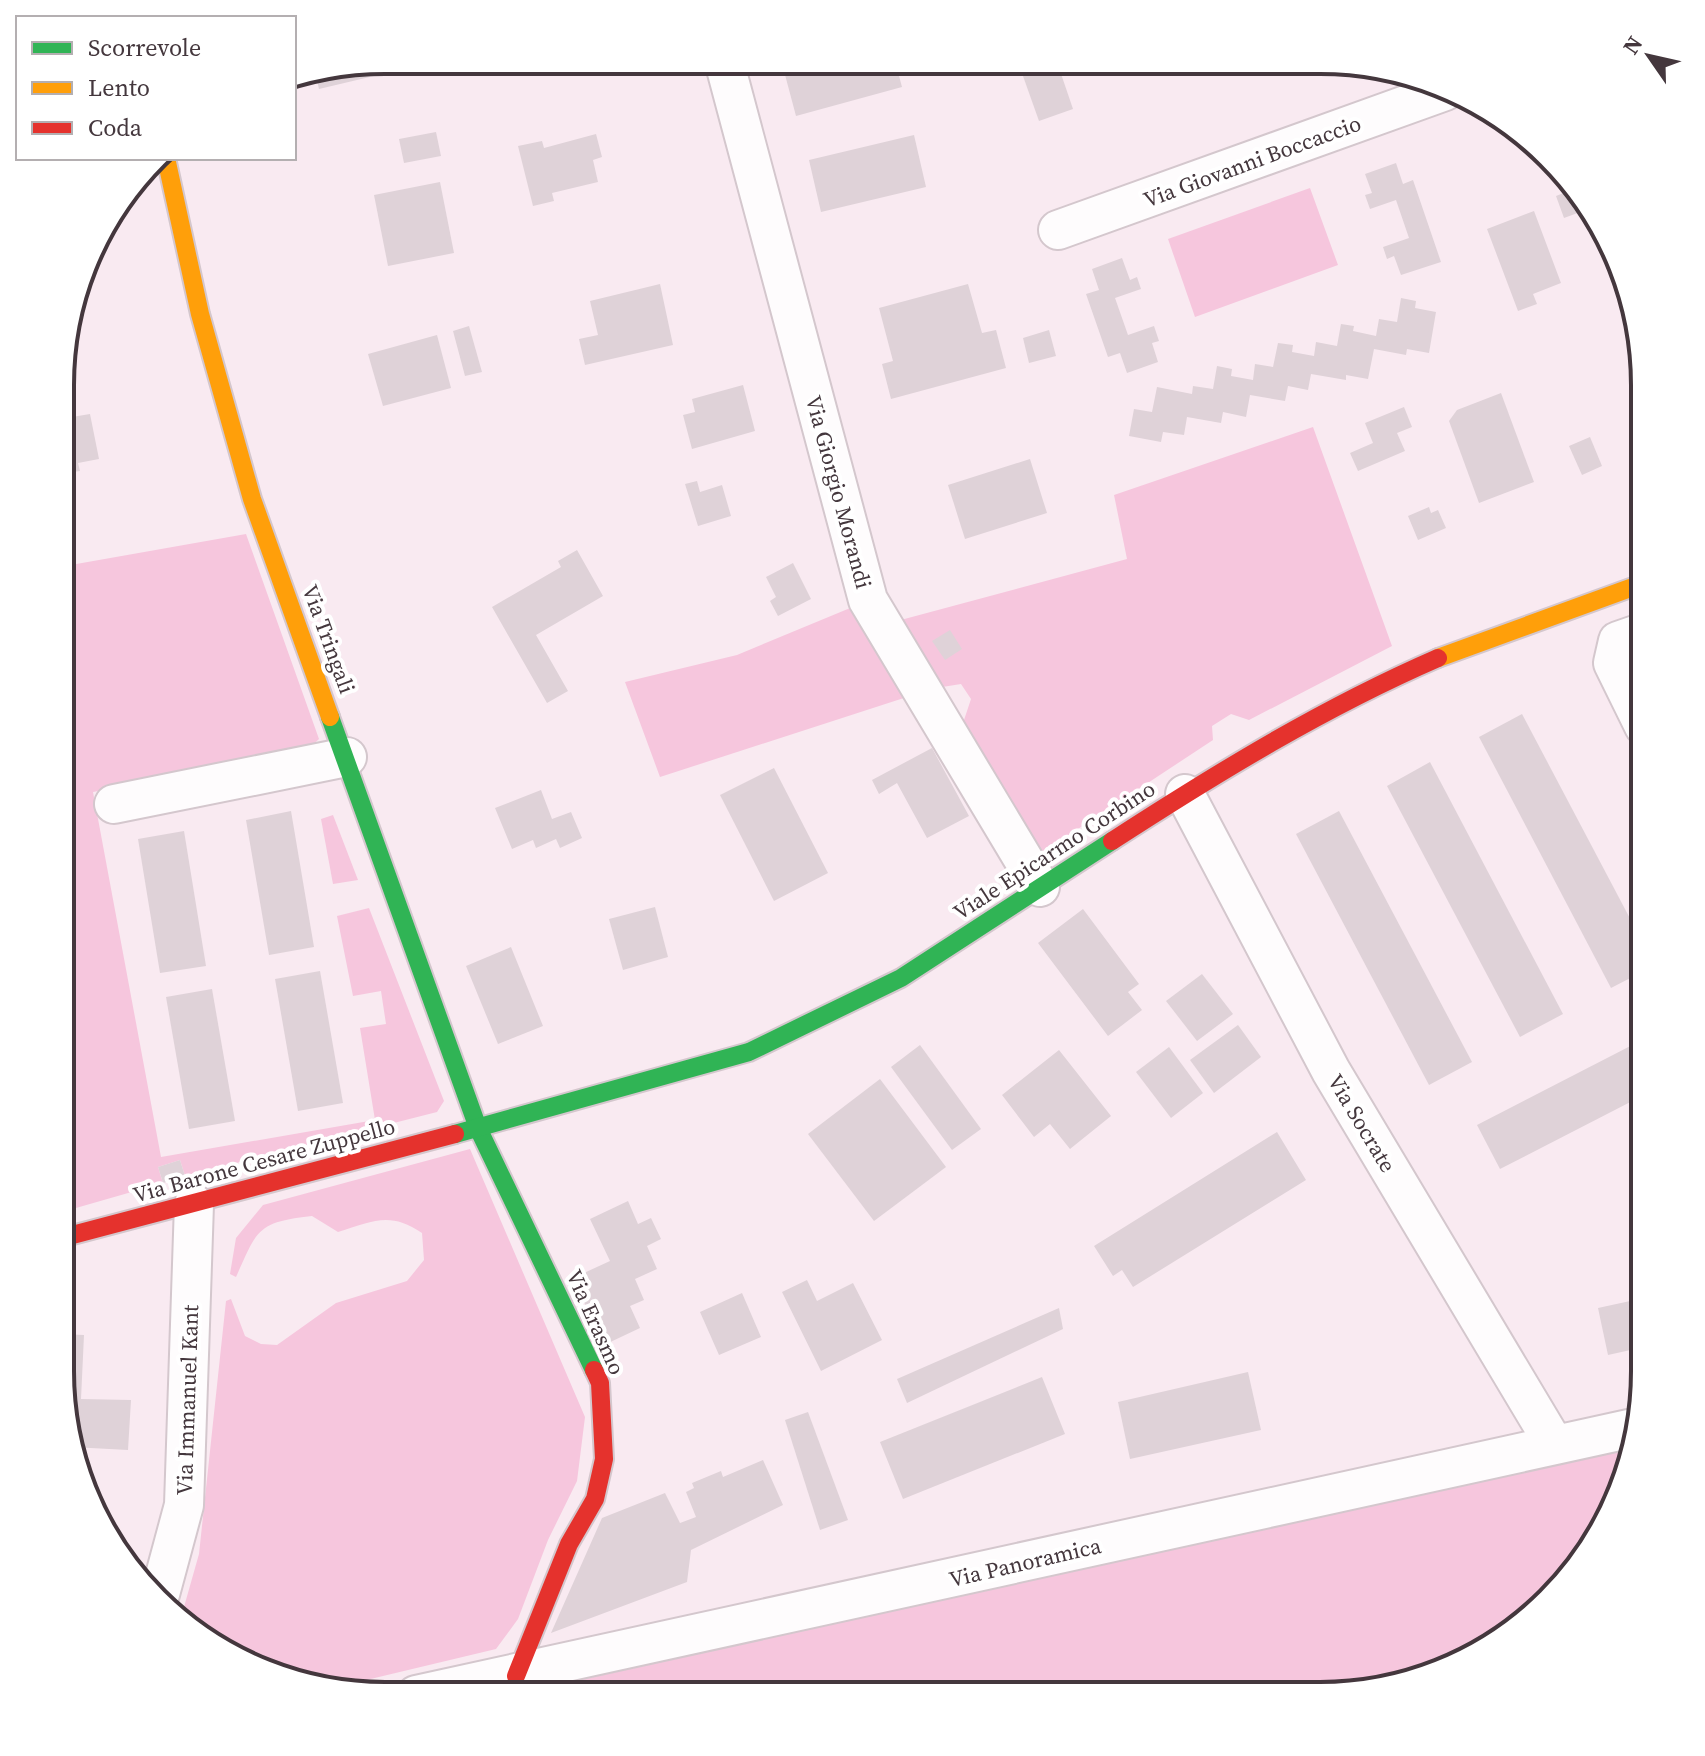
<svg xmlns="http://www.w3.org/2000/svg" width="1705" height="1756" viewBox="0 0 1705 1756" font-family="'Source Serif 4',serif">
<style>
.green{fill:#f6c6dd}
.building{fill:#dfd2d8}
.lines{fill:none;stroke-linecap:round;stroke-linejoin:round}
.street-casing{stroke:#d4c7cd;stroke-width:42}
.fast-casing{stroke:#d4c7cd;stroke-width:22}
.slow-casing{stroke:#d4c7cd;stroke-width:22}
.jam-casing{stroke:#d4c7cd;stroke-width:22}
.street{stroke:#fefcfd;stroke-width:38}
.fast{stroke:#30b455;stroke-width:18}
.slow{stroke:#ff9f0a;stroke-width:18}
.jam{stroke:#e5322d;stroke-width:18}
.labels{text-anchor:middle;stroke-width:8;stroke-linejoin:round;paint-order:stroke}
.street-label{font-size:22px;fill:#44373d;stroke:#fff}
.rim{fill:none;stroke:#44373d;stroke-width:4}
</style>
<rect width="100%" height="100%" fill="#f9eaf1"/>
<g class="green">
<path d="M1310,188L1338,265L1195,317L1168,239Z"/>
<path d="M1313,427L1392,646L1249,720L1231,714L1212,726L1213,740L1043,852L1035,850L960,732L971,699L961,684L936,688L897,621L1127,559L1114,495Z"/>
<path d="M246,534L319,739L306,751L93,792L161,1157L375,1120L360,1028L386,1024L381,991L353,996L337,916L369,908L444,1101L437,1112L185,1176L180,1160L158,1167L163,1183L62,1212L65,566Z"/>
<path d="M855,606L910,696L660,777L625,682L737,655Z"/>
<path d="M333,815L358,880L333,884L321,819Z"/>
<path d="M470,1149L585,1417L577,1481L548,1540L518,1619L496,1649L337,1687L223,1653L182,1614L199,1554L226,1301L231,1299L245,1336L261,1344L277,1345L336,1303L407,1281L424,1260L422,1233C390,1211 373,1221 338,1232L312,1216C257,1222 257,1230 236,1277L230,1274L236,1238L263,1205Z"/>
<path d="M1627,1448L1602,1533L1501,1641L1425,1679L1340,1695H512Z"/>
</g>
<g class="building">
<path d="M392,60L395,71L319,89L315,72Z"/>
<path d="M819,61H895L902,87L796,116L784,71Z"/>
<path d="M1018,62H1057L1073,109L1039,121Z"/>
<path d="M1113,62H1144L1118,73Z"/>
<path d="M1219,62H1245V63L1222,72Z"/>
<path d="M436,132L441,156L404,163L399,139Z"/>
<path d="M596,134L602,157L593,160L598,182L552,193L554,201L533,206L518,146L542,141L544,148Z"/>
<path d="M914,135L926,187L821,212L809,160Z"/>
<path d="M1396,163L1403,184L1413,180L1441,262L1401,275L1394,256L1387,259L1383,247L1409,238L1396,200L1370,209L1365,195L1372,193L1365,174Z"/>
<path d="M440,182L454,253L388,266L374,195Z"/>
<path d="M1574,189L1583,211L1564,218L1556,196Z"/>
<path d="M1534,211L1561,283L1533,294L1537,304L1518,311L1487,229Z"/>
<path d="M1593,211L1628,280L1633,305L1622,309L1612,284L1620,281L1601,233L1596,235L1587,214Z"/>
<path d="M1122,258L1130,280L1137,277L1141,289L1115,298L1128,335L1154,326L1159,341L1152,343L1158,362L1127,373L1120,353L1108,357L1086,294L1099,290L1092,269Z"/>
<path d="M660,284L673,345L585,365L579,339L598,335L590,301Z"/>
<path d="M968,284L982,333L996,330L1006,368L891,399L882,364L893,361L879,308Z"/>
<path d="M1401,298L1416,301L1415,308L1436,312L1429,353L1407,349L1406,355L1374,349L1368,379L1346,375V380L1311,374L1308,390L1288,386L1285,401L1250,395L1246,417L1223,412L1221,423L1187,417L1184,435L1163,432L1161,442L1129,436L1134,409L1152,412L1157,387L1192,394L1193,386L1213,389L1217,366L1232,369L1231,376L1253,380L1255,364L1273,367L1278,343L1293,345L1292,352L1314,356L1316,342L1337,346L1341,324L1354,326L1353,331L1376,336L1379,319L1397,322Z"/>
<path d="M469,326L482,372L465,376L453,331Z"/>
<path d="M1049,330L1056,356L1029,363L1023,338Z"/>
<path d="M437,335L451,388L383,406L368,354Z"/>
<path d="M743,385L755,431L692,449L683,415L695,412L692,399Z"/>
<path d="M1501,393L1534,482L1479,503L1449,421L1457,410Z"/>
<path d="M1644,394V433L1631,399Z"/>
<path d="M1404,407L1412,427L1397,433L1405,451L1358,471L1350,453L1373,443L1365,423Z"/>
<path d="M90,414L99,459L78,463L80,471L65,473L66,418Z"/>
<path d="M1590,437L1602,466L1582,475L1569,446Z"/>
<path d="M1030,459L1047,513L965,539L948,485Z"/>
<path d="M697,481L700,492L722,485L731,516L698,526L685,484Z"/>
<path d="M1429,507L1431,513L1438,510L1446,528L1418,540L1408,516Z"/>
<path d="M577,550L603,596L536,635L568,691L547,703L492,607L561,567L558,561Z"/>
<path d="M793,563L811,599L778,616L770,601L776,597L766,577Z"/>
<path d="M950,630L962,649L945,660L932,641Z"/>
<path d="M1522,714L1644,945V971L1611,988L1479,737Z"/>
<path d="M932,748L969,816L927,838L897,783L879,794L872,780Z"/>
<path d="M1430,762L1563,1014L1520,1037L1387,786Z"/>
<path d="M774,768L828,873L774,901L720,795Z"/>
<path d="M541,790L552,819L571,812L582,838L560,848L556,839L536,848L533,840L512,849L495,808Z"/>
<path d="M291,811L314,947L269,955L246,820Z"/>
<path d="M1339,811L1472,1062L1429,1085L1296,834Z"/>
<path d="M184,831L206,966L160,973L138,839Z"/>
<path d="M655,907L668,957L623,970L609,919Z"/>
<path d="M1083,909L1139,984L1128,992L1142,1010L1108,1036L1038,943Z"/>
<path d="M511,947L543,1026L498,1044L466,966Z"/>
<path d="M320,971L343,1103L298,1111L275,979Z"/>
<path d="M1202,974L1233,1014L1197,1041L1166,1001Z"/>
<path d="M212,989L235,1121L189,1129L166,997Z"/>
<path d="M1238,1025L1261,1057L1214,1093L1190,1060Z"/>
<path d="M1644,1039V1095L1500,1169L1477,1125Z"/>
<path d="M920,1045L981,1129L952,1150L891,1067Z"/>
<path d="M1169,1047L1203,1093L1171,1118L1136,1072Z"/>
<path d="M1059,1050L1111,1116L1070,1149L1050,1124L1034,1137L1002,1095Z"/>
<path d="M880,1079L946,1167L874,1221L808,1134Z"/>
<path d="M1277,1132L1306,1180L1133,1287L1122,1270L1113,1276L1094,1246Z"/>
<path d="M180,1160L185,1176L163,1183L158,1167Z"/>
<path d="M1638,1165H1644V1211H1639Z"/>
<path d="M628,1201L638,1224L651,1218L661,1239L647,1246L657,1269L635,1279L644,1300L630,1306L640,1328L604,1345L573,1278L610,1261L590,1219Z"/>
<path d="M807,1280L817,1301L853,1283L882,1340L821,1371L782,1292Z"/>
<path d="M742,1293L761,1337L719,1355L700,1312Z"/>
<path d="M1644,1298V1347L1608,1355L1598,1308Z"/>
<path d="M1059,1308L1063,1329L907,1403L897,1379Z"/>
<path d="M61,1334L84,1335L81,1399L131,1400L128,1450L72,1447L61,1391Z"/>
<path d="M1248,1372L1261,1430L1130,1459L1118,1402Z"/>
<path d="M1042,1377L1065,1434L903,1499L880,1442Z"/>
<path d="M808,1412L848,1520L820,1530L785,1420Z"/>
<path d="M763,1460L783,1505L691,1550L687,1582L551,1633L602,1518L665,1493L680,1523L696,1517L686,1492L694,1488L692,1483L721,1471L723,1477Z"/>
</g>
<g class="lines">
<g class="street-casing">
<g id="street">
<path d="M724,61L868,600L1040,887"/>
<path d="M1058,230L1445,91"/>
<path d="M1644,632L1618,641L1613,663L1644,726"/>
<path d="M1185,794L1331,1071L1554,1444"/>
<path d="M114,804L347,757"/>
<path d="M160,1594L184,1505L194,1204"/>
<path d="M416,1695L1633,1428"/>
</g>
</g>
<g class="fast-casing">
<g id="fast">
<path d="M330,717L478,1128L594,1370"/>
<path d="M455,1134L749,1052L901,978L1112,841"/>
</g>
</g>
<g class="slow-casing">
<g id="slow">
<path d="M166,158L200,314L252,499L330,717"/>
<path d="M1438,658L1644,583"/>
</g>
</g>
<g class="jam-casing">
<g id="jam">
<path d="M1112,841C1217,773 1323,708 1438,658"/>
<path d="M61,1238L455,1134"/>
<path d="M516,1676L569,1544L595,1499L604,1459L600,1383L594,1370"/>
</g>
</g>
<use href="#street" class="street"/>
<use href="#fast" class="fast"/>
<use href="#slow" class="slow"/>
<use href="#jam" class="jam"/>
</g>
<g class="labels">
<g class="street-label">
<text transform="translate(1252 161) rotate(-20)" y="8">Via Giovanni Boccaccio</text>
<text transform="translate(839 492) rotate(75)" y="8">Via Giorgio Morandi</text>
<text transform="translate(329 639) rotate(70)" y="8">Via Tringali</text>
<text transform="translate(1054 850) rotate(-33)" y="8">Viale Epicarmo Corbino</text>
<text transform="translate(1362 1123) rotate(59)" y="8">Via Socrate</text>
<text transform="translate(264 1160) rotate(-15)" y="8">Via Barone Cesare Zuppello</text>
<text transform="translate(596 1322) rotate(66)" y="8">Via Erasmo</text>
<text transform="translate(187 1400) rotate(-88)" y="8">Via Immanuel Kant</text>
<text transform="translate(1025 1562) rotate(-13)" y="8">Via Panoramica</text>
</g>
</g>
<path d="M0 0H1705V1756H0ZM385 74H1320A311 311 0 0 1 1631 385V1371A311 311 0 0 1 1320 1682H385A311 311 0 0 1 74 1371V385A311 311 0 0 1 385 74Z" fill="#fff" fill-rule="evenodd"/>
<path class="rim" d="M385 74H1320A311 311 0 0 1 1631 385V1371A311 311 0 0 1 1320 1682H385A311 311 0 0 1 74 1371V385A311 311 0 0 1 385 74Z"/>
<rect x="16" y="16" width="280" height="144" fill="#ffffff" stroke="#b4afb1" stroke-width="2"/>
<rect x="32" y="42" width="40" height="12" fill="#30b455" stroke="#b4afb1" stroke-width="2"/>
<text x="88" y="56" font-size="24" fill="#44373d">Scorrevole</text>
<rect x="32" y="82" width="40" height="12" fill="#ff9f0a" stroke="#b4afb1" stroke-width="2"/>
<text x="88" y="96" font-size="24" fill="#44373d">Lento</text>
<rect x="32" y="122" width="40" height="12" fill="#e5322d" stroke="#b4afb1" stroke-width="2"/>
<text x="88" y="136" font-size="24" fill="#44373d">Coda</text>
<g transform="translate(1649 56) rotate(304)" stroke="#ffffff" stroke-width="6" paint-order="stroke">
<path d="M0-6L14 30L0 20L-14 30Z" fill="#44373d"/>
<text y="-12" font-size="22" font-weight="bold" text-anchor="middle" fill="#44373d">N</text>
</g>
</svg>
